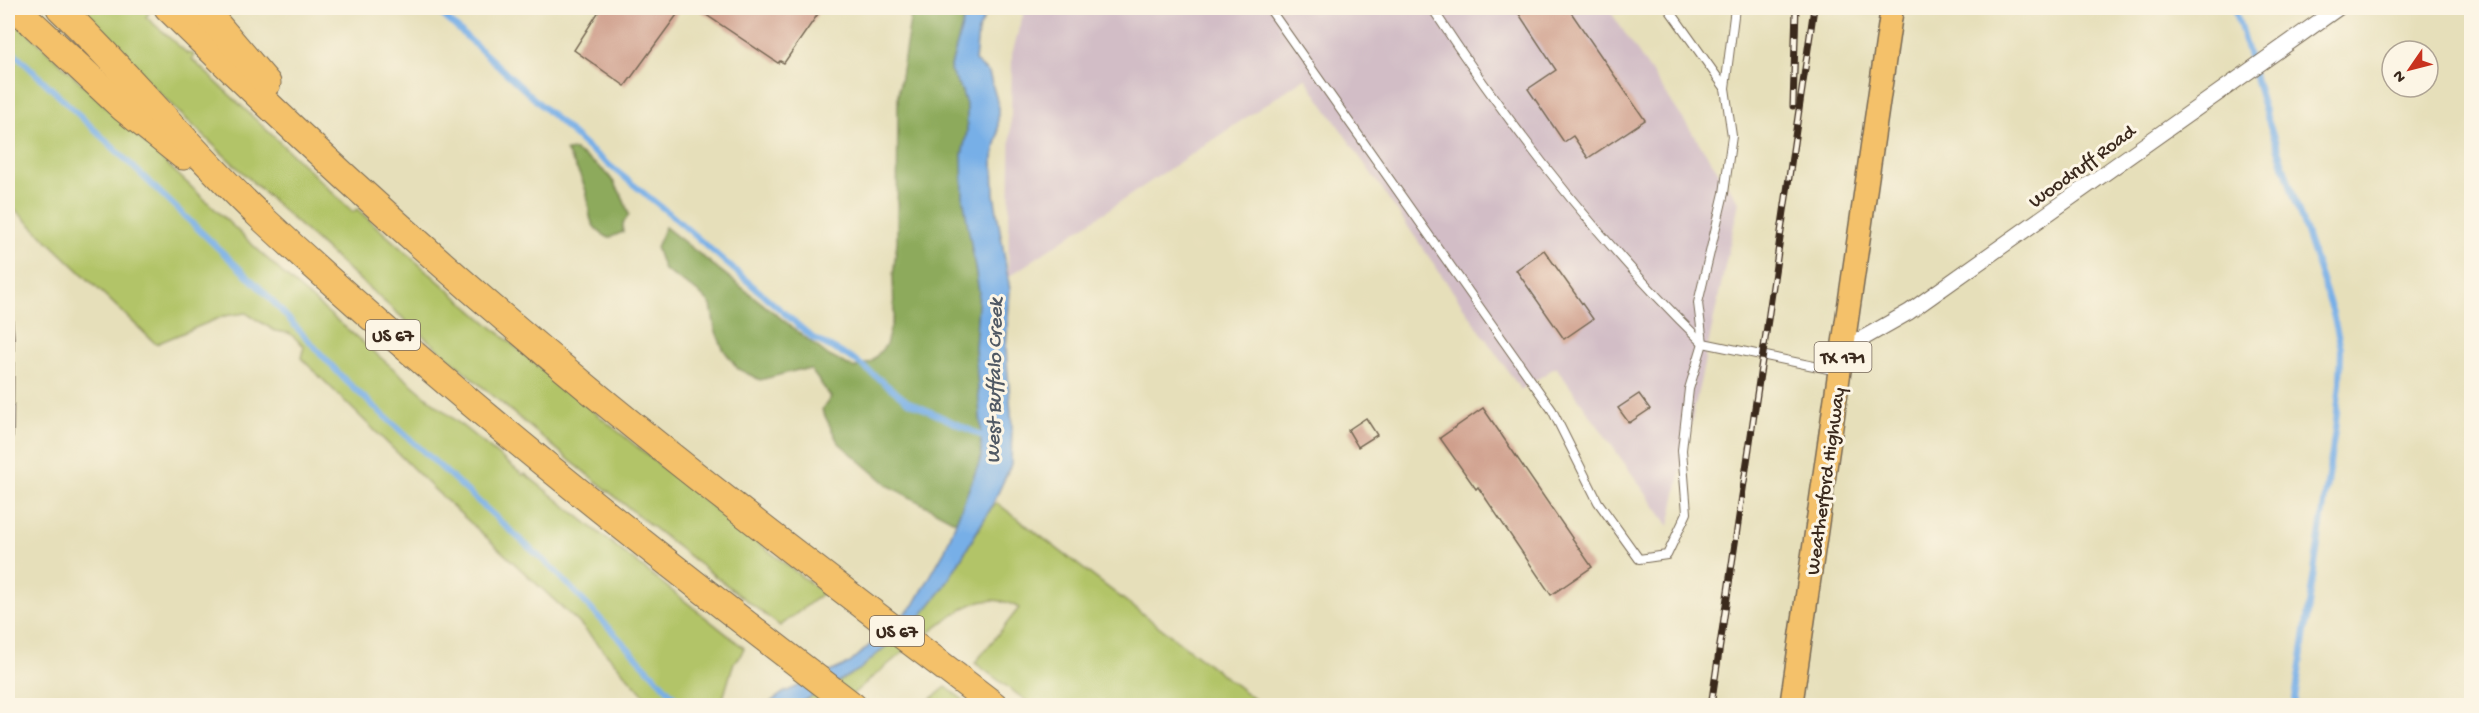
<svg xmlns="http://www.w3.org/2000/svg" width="2479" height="713" viewBox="0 0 2479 713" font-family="'Gochi Hand',sans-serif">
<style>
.industrial{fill:#d2bdc6}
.green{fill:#b2c467;stroke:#767742;stroke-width:1.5}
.forest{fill:#8daa5c;stroke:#646a3d;stroke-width:1.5}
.water{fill:#77afe7;stroke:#596c82;stroke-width:1.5}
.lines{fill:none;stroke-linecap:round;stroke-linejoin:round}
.stream{stroke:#77afe7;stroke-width:6}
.building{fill:#cf9f8c}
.service-casing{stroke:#776955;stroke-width:10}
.minor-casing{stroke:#776955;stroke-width:17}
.primary-casing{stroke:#776955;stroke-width:25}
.motorway-casing{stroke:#776955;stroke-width:29}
.service{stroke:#fff;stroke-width:8}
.minor{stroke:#fff;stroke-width:15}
.primary{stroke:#f4c16a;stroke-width:22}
.motorway{stroke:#f4c16a;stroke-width:27}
.rail-casing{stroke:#3b2a1e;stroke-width:7}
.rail{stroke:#fcf5e5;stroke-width:4.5;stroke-dasharray:14;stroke-linecap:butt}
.labels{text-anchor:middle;stroke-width:6;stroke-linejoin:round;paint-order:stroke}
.shield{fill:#fcf5e5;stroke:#75675a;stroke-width:1.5}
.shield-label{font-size:18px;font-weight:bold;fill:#3b2a1e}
.street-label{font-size:20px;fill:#3b2a1e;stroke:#fcf5e5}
.water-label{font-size:21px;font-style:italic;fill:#505964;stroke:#fcf5e5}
</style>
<rect width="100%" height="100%" fill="#fcf5e5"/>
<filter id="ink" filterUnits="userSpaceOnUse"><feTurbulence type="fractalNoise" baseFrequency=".0167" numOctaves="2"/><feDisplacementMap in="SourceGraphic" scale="12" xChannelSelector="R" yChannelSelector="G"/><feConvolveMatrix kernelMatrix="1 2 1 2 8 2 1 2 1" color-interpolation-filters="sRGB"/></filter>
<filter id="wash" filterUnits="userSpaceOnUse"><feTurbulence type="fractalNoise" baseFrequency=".008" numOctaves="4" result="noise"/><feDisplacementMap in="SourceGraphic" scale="24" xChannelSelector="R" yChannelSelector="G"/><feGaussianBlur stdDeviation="1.35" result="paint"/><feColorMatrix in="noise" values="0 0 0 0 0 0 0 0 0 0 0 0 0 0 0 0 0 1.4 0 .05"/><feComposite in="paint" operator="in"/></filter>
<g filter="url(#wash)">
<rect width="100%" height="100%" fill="#e6dfba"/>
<path class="industrial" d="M1025,8H1608L1739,202L1669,526L1556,367L1521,390L1305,78L1008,277L1012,54Z"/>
<g class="green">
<path d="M73,8H144L149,13L146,17L188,54L191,53L194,55L192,59L353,212L357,209C506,344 664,470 823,593L780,626C529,436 294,230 73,8Z"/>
<path d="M8,14L291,281L429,399L523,475L525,474L744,648L739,658L734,662L721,705H653L579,623L436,491L301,358L304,346L289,333L275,331L246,313L224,316L156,344L8,203Z"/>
<path d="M997,503L1262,705H1032L975,663L1019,608C1006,600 991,598 976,603C962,607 948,619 937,627C903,651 871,678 840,705L803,706L805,700L859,670L943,589L991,508Z"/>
<path d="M946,687L970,705H924Z"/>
</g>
<g class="forest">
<path d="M912,8H967L950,70L962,91L967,108V132L962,155L972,251L979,291L975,348L981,427V458L956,522L889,486L838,442L822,410L831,397L811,370H798L760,380L738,369L723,349L715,329L711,305L697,291L664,270L656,247L665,227L829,356L854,368L871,362L886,345L894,315L893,276L897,242L898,95Z"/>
<path d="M574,150C605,169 618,179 629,215L623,223V232L609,238C581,224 594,210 584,185C580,173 573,162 566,151Z"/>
</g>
<path class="water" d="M967,8H989L978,31L975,61L989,73L998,104V136L993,158L994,194L1010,290L1006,348L1012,426L1011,465L991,508L943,589L920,617L859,670L796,705L765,706L783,693L850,663L914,605L945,550L981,458V427L975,348L979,291L963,197L962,155L967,132V108L962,91L950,70Z"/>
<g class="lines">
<g class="stream">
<path d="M435,8L588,148L670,214L813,338L855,360L907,401L987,438"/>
<path d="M2235,8L2263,105L2332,310L2341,348L2340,383L2335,430L2294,706"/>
<path d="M8,47L264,292L345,380L556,572L683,706"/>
</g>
</g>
<g id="blocks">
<g class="building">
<path d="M601,8H682L625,86L574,50Z"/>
<path d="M696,8H809L818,14L784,63L780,61L778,63Z"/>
<path d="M1515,8H1568L1645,120L1588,158L1573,136L1564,142L1528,89L1556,70Z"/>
<path d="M1544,250L1593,319L1564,339L1516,270Z"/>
<path d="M1639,394L1650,409L1629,423L1618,408Z"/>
<path d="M1483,408L1592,567L1551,595L1478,487L1476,489L1440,438Z"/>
<path d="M1366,418L1377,435L1358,447L1348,430Z"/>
</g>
</g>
</g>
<g filter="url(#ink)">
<use href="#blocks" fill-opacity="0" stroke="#776955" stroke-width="1.5"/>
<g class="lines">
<g class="service-casing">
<g id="service">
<path d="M1269,8L1552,410L1598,502L1639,559L1667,555L1687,513L1682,450L1689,389L1703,343L1838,371"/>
<path d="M1432,8C1510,127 1600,243 1703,343"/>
<path d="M1668,8L1725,88L1732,136L1724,193L1698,303L1703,343"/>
<path d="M1725,88L1735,8"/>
<path d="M8,315L10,339L9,435L8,436"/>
</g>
</g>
<g class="minor-casing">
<path id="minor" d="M1844,349L1909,312L2338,8"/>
</g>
<g class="primary-casing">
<path id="primary" d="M1791,706L1892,8"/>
</g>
<g class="motorway-casing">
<g id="motorway">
<path d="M16,8L123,108L183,156"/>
<path d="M60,8C130,75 191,152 262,218C449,393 650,551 853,706"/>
<path d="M168,8C303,141 444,270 591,391C723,500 859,602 995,706"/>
<path d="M203,8L267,83"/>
</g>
</g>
<use href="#service" class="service"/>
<use href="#minor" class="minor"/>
<use href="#primary" class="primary"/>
<use href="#motorway" class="motorway"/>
<g class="rail-casing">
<g id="rail">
<path d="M1793,106L1796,8"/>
<path d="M1711,706L1814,8"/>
</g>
</g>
<use href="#rail" class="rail"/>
</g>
</g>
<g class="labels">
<g class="shield">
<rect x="366" y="320" width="54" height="30" rx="4.5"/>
<rect x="1814.5" y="342" width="57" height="30" rx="4.5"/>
<rect x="870" y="616" width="54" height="30" rx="4.5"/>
</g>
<g class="shield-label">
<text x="393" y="341">US 67</text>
<text x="1843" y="363">TX 171</text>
<text x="897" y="637">US 67</text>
</g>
<g class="street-label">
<text transform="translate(2081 165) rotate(-36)" y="7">Woodruff Road</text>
<text transform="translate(1824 481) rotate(-82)" y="7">Weatherford Highway</text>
</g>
<g class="water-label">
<text transform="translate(993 381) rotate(-89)" y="7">West Buffalo Creek</text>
</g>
</g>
<rect width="2479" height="713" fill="none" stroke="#fcf5e5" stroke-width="30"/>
<g transform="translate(2410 69) rotate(235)"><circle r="28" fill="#fcf5e5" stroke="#afa495" stroke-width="1.5"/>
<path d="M0-4.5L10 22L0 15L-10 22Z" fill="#c8321e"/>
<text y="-9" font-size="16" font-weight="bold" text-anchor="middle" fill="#3b2a1e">N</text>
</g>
</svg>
